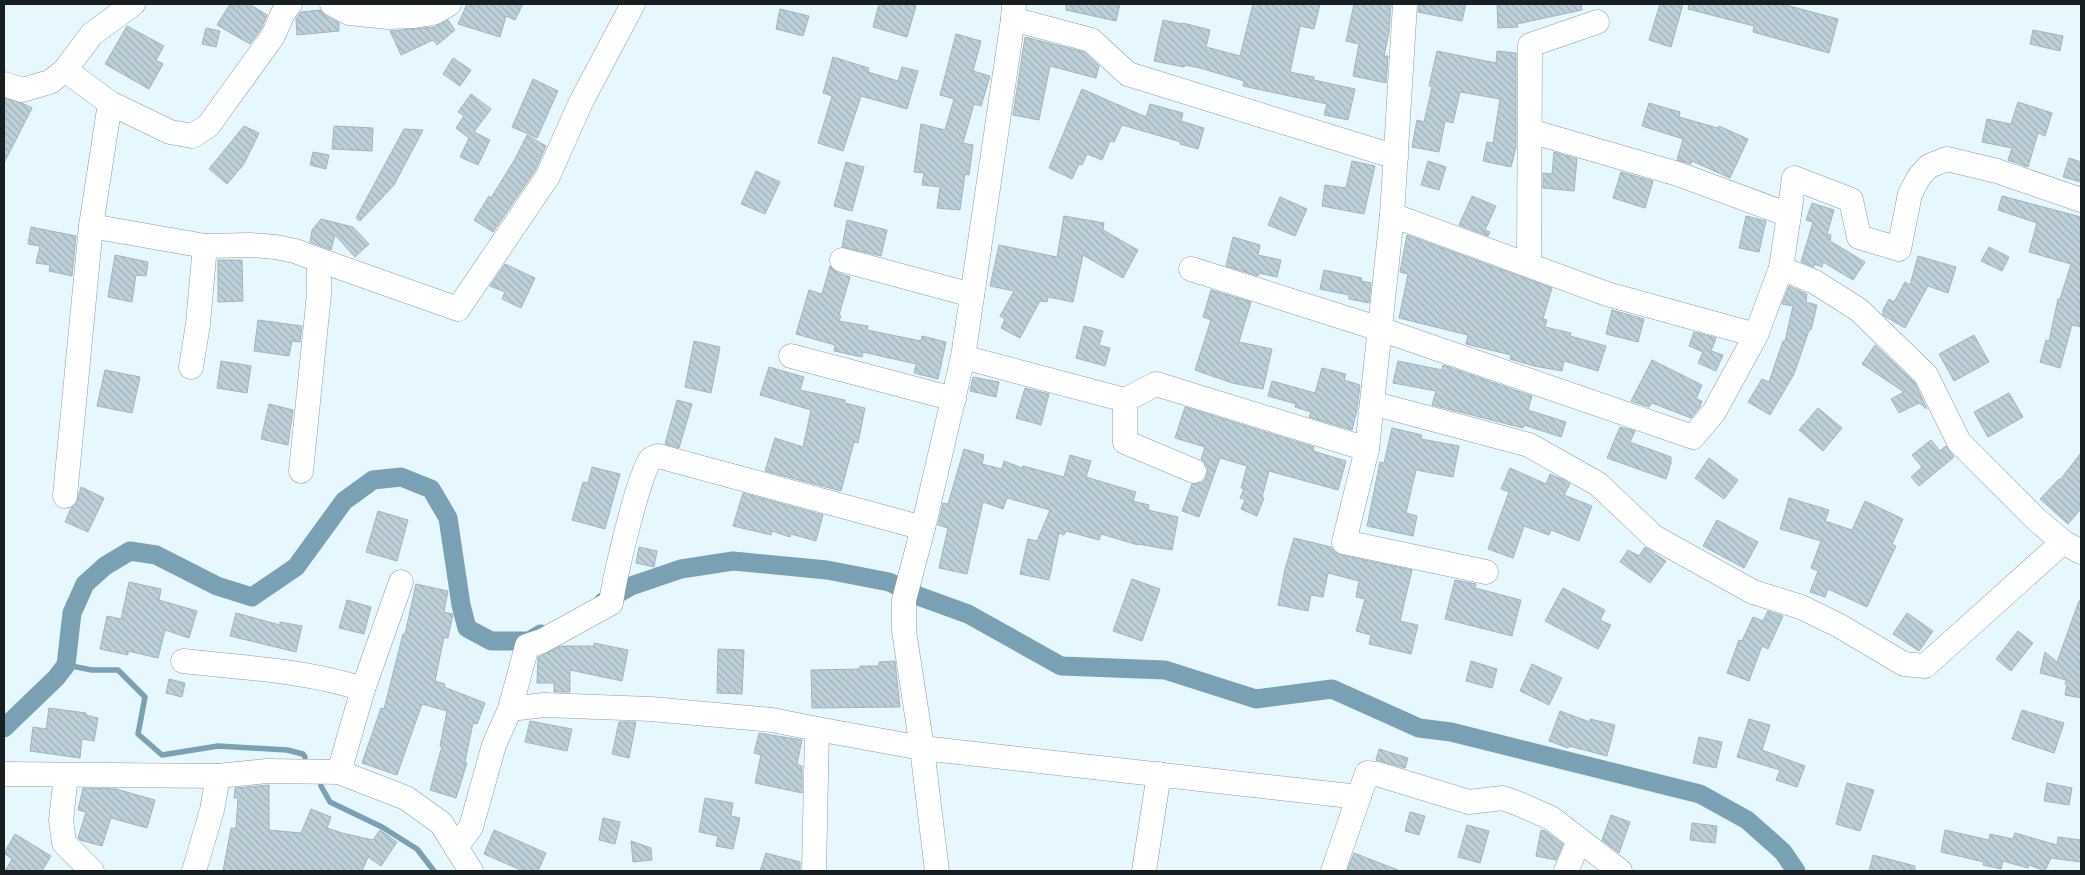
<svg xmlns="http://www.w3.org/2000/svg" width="2085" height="875" viewBox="0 0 2085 875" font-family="Mulish,sans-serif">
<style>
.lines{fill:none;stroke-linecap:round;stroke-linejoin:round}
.stream{stroke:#7aa1b3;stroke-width:5.5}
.canal{stroke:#7aa1b3;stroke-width:19}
.building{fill:url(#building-back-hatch);stroke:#a2b4bd}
.minor-casing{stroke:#8b9da6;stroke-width:25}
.minor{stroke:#fff;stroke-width:24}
</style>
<defs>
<pattern id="building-back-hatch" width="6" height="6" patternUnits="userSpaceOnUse" patternTransform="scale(1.25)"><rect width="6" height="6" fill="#bdcfd8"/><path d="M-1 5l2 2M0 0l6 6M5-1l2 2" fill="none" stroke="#a2b1b9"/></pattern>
</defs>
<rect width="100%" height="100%" fill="#e7f7fe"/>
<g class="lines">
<g class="stream">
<path d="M66,665L92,670H118L145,697L138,734L162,755L218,746L287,750L303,754L305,757"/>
<path d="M321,786L330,802L382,827L417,849L434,871"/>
</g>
<g class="canal">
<path d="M603,602L631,586L681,569L733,561L827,570L889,582L921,597L968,614L1061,666L1165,670L1256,699L1332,689L1419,728L1451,732L1700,794L1747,820L1783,852L1796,871"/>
<path d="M4,728L56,678L66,665L72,613L85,584L105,566L130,551L156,555L217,586L252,597L296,567L344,501L373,480L401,477L431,489L448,518L461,605L467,628L491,641H529L541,634"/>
</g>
</g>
<g class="building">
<path d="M230,4H249L267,15L261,29L250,44L217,25Z"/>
<path d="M467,4H523L515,20L506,16L500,37L458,24Z"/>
<path d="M879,4H907L916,6L907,37L873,27Z"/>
<path d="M1066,4H1120L1116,21L1066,10Z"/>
<path d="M1253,4H1320L1314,29L1300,26L1290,72L1314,77V80L1355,89L1348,120L1324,115L1327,104L1243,86L1244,81L1200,68L1185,65L1184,67L1154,61L1163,20L1182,24L1183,23L1210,30L1206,47L1240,56Z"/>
<path d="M1354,4H1391L1389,32L1384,56H1388L1386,83L1353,76L1359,44L1346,41Z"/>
<path d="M1419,4H1466L1462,21L1418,12Z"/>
<path d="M1497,4H1581L1582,10L1517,24L1518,27L1498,28Z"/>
<path d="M1660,4H1683L1671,47L1649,40Z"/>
<path d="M1689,4H1782L1838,19L1829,53L1753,32L1754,26L1688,9Z"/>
<path d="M780,9L809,16L803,36L776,29Z"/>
<path d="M320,10L326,16L339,23V31L297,35L296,19L301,12Z"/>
<path d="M448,20L455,30L437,45L433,40L401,55L390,31L435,27Z"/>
<path d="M127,26L164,46L156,60L163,64L149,89L105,64Z"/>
<path d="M206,28L220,31L216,47L202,44Z"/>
<path d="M2033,30L2063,36L2060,51L2030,44Z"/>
<path d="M956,34L981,41L973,71L990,76L981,106L974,104L963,143L973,145L969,175L965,174L960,210L937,208L940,187L922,185L924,173L914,172L921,124L945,130L954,99L940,95Z"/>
<path d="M1025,37L1084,52L1099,66L1096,78L1050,66L1039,120L1013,115Z"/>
<path d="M1437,51L1496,63L1497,51L1516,53V147L1511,167L1483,161L1487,142L1493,143L1500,99L1460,92L1453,123L1445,121L1439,152L1412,147L1417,120L1424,122L1432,87L1429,86Z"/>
<path d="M833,57L869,68L868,72L898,81L902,67L918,71L907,109L861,96L843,151L818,143L832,96L823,93Z"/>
<path d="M453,58L471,70L460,86L443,74Z"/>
<path d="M533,79L558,91L537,138L512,127Z"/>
<path d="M1082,89L1146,117L1150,104L1183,113L1181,121L1204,128L1198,149L1180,144L1181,142L1122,125L1114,142L1110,141L1102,160L1087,154L1082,165L1079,164L1072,179L1049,168Z"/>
<path d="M471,94L491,109L474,132L490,140L478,165L460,157L469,138L456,128L464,116L458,112Z"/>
<path d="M4,98L22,103L32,108L4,163Z"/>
<path d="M2018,102L2052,113L2045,136L2038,133L2028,167L2008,160L2012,148L1982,142L1987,119L2011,124Z"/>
<path d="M1649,103L1680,112L1679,117L1718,128L1719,126L1748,139L1730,178L1692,161L1691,164L1677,160L1683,139L1642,126Z"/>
<path d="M244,126L259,133L244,164L227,184L209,169Z"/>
<path d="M334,126L373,128L372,151L332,149Z"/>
<path d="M404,129L423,130L394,185L360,221L356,218Z"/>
<path d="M527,135L546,146L536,169L493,232L474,220L489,196L491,198L515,159Z"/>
<path d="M313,152L329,155L326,169L310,165Z"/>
<path d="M1554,152L1577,159L1574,191L1543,188V173L1552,174Z"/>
<path d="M2069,158L2081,162V182L2063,177Z"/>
<path d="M1352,161L1375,166L1364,214L1322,206L1325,185L1346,188Z"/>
<path d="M1428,161L1446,167L1439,190L1421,185Z"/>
<path d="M846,162L864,167L852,211L834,206Z"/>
<path d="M756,171L780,182L765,214L741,204Z"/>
<path d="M1621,172L1653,181L1645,208L1613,198Z"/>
<path d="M1472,196L1496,206L1485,230L1490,232L1488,236L1459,225Z"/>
<path d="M2002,196L2081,217V327L2072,325L2060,368L2040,362L2046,340L2049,341L2058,299H2060L2071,264L2029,252L2037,223L1998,210Z"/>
<path d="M1280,197L1307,209L1295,236L1268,225Z"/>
<path d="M1812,203L1834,210L1827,234L1831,235L1830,241L1865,262L1853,280L1823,262L1822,267L1814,264V267L1801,262L1813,222L1806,220Z"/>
<path d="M1064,216L1104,223L1103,230L1138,250L1123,278L1083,255L1073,302L1048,297L1047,302L1040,301L1020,338L1001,328L1005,319L1000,316L1014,291L990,286L999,245L1057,257Z"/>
<path d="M1746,216L1766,221L1759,252L1739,248Z"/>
<path d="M321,219L353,227L369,244L355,257L335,235L331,250L310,242L312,230Z"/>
<path d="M847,220L887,230L881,256L842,247Z"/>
<path d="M31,227L76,236L72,276L49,271L50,265L36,263L40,246L28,244Z"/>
<path d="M1407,235L1552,288L1543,319L1547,320L1545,327L1571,333L1570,336L1606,346L1598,371L1564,361L1562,371L1534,366L1510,359L1511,355L1466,344L1468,335L1399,318L1408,274L1400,272Z"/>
<path d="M1233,237L1260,245L1258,255L1281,260L1277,277L1259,273L1258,276L1226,266Z"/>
<path d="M1989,247L2009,257L2002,271L1981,261Z"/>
<path d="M115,255L148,262L146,276L136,275L132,302L108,297Z"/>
<path d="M1918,256L1956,267L1948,293L1928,286L1905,328L1886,317L1883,315V310L1889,299L1894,302L1905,282L1910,285Z"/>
<path d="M218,260H242L243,301L218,302Z"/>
<path d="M505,264L535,278L521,308L502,299L505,292L490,286Z"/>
<path d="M830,266L838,273L850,277L839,315L841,316L839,321L868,326L867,330L921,341L922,336L946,342L938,379L914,373L916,364L863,352L862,357L834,351L835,345L796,334L809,290L822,294Z"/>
<path d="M1324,270L1362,278L1361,281L1371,283L1369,303L1349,299V295L1320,289Z"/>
<path d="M1789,286L1807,294L1806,302L1817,305L1811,330H1809L1794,374L1770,415L1748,402L1762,379L1769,382L1783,341H1785L1793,306L1782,304Z"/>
<path d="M1211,290L1251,302L1239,342L1272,349L1263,389L1232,383L1195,370L1211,320L1203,317Z"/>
<path d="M1612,310L1644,319L1638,342L1606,334Z"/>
<path d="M258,320L302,326L300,342L292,341L289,356L254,351Z"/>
<path d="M1084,326L1103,331L1099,345L1110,348L1105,366L1076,358Z"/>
<path d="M1694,332L1716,338L1711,351L1723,355L1716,371L1698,363L1703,352L1689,346Z"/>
<path d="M1974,335L1989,362L1954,381L1939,354Z"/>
<path d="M694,341L720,347L711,393L685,387Z"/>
<path d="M1875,345L1915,383L1927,409L1919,403L1899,413L1891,399L1904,392L1862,364Z"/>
<path d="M1652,360L1702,385L1696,399L1702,401L1700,407L1691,418L1652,403L1649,407L1631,401Z"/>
<path d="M221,361L251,366L247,393L217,388Z"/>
<path d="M1398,361L1442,370L1443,365L1532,396L1528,410L1566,422L1561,437L1524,425L1523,428L1432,405L1436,391L1393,383Z"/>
<path d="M769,367L804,377L800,390L845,400V403L865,408L858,443L854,442L841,491L765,471L775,438L803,447L811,410L760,395Z"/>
<path d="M1322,368L1346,374L1344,380L1360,385L1357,410L1352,430L1309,417L1311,412L1295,407L1296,404L1268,396L1272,381L1315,393Z"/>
<path d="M105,370L140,377L132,413L97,406Z"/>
<path d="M973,377L999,382L996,397L970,391Z"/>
<path d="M1025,388L1049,394L1041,425L1016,418Z"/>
<path d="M2009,393L2023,417L1988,437L1974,412Z"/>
<path d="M677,400L692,404L679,448L665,444Z"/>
<path d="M269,404L293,410L288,445L261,439Z"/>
<path d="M1185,407L1314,447L1313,451L1346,461L1338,490L1269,471L1262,497L1264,498L1257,516L1241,509L1245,500L1240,498L1244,489L1241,488L1247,466L1220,458L1199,517L1182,511L1192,484L1203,482L1206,477L1208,470L1205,463L1201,459L1205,447L1175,438Z"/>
<path d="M1818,408L1842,428L1823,451L1799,430Z"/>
<path d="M1620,427L1635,431L1630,442L1671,457V463L1666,479L1607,458Z"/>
<path d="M1392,428L1422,435L1421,439L1459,446L1453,477L1416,470L1406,513L1417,516L1413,536L1367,526L1380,462L1384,463Z"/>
<path d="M1931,440L1940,451L1946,446L1954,457L1919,486L1911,477L1922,467L1912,455Z"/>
<path d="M964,449L984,455L982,464L1002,469L1004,461L1022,468L1023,466L1064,477L1070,455L1091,461L1086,477L1136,492L1133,501L1149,505L1148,510L1178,517L1172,550L1138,544V545L1101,534L1099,540L1066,531L1064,535L1059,533L1049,580L1020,574L1028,539L1037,541L1050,510L1007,498L1003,509L983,502L967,574L939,568L948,528L938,525L943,503L948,504Z"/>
<path d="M2081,453V509L2068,524L2040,499L2059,479L2060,480Z"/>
<path d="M1709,458L1738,480L1724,499L1695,478Z"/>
<path d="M592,467L620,474L605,529L572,520L583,482L588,483Z"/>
<path d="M1510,468L1546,484L1550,474L1564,480L1570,484L1564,495L1592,506L1579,541L1551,530L1549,535L1524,526L1513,558L1488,549L1509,492L1501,489Z"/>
<path d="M81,487L104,498L88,532L65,522L71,508L76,504Z"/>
<path d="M743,493L823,515L816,541L791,534L790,537L772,531L771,535L733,526Z"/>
<path d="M1789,498L1829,510L1825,521L1852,530L1865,501L1903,519L1892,544L1896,546L1867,607L1828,589L1825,597L1810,592L1818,571L1811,568L1821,541L1780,529Z"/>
<path d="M378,511L408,520L397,561L366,552Z"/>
<path d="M1717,520L1758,542L1744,568L1703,546Z"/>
<path d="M1294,538L1331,547L1335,552L1341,555L1412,570L1400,621L1418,625L1411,654L1369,644L1371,635L1356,631L1365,599L1356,597L1359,581L1328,573L1323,597L1311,595L1308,611L1278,605L1285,569Z"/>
<path d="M639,547L657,551L654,567L636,563Z"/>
<path d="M1645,547L1666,561L1650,583L1620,562L1628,550L1639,556Z"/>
<path d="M1132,579L1160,589L1142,641L1113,631Z"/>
<path d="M1455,580L1476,584L1475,588L1521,600L1512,636L1445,619Z"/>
<path d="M129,582L161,589L159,600L197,611L189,638L165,630L158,658L128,651V655L100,649L107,616L121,619Z"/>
<path d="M416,584L448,591L444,612L453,614L448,638L444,637L435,681L445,684L444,687L485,703L477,724L473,723L465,762L467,763L456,798L430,790L440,753L442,747L440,746L447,711L422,704L397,775L362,763L381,708L384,709L403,634H405Z"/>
<path d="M1563,588L1605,610L1600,620L1611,625L1598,649L1545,621Z"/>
<path d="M347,600L371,607L364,634L339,628Z"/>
<path d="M2079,601H2081V698L2065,695L2067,684H2065L2066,680L2040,673L2045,652L2057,662Z"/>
<path d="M1768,611L1783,616L1768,649L1762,646L1749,681L1727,673L1739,640L1742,641L1753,617L1763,621Z"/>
<path d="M236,613L280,625V622L302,626L296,652L230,636Z"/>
<path d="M1907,613L1933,631L1919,651L1893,634Z"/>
<path d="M2018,631L2033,643L2011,671L1996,659Z"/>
<path d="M594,643L628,650L622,681L570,670V692H554V683H537L538,657L561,646H594Z"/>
<path d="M718,649L744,650L742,694L717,693Z"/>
<path d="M895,661L900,707L812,708L811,670L860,669V666H879V662Z"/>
<path d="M1471,661L1497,669L1492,688L1466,681Z"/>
<path d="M1532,664L1562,678L1549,705L1520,691Z"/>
<path d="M169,679L185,683L182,697L166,693Z"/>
<path d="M49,708L86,713V715L98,718L94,741L82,739L80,758L30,751L33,727L46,729Z"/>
<path d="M2022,710L2064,723L2054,753L2012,739Z"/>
<path d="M1560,711L1590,722V719L1615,725L1607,756L1569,746L1568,748L1549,741Z"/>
<path d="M1749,719L1770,725L1762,750L1805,766L1797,787L1776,780L1780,770L1737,757Z"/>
<path d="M530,721L572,729L567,751L525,742Z"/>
<path d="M619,722H636L629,758L612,754Z"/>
<path d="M759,733L802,740L797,764L802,766V793L755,783L761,755L754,753Z"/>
<path d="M1699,737L1722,742L1716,768L1693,763Z"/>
<path d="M1379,749L1408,758L1405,768L1376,760Z"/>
<path d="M1847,783L1874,790L1860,831L1836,824Z"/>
<path d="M2047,783L2072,788L2069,805L2044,801Z"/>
<path d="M269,785V830L301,833L311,809L331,817L327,828L342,833L373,840L380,830L397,842L381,866L368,857L362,871H223L231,828H236L238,798H234L235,788Z"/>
<path d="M83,788L116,789L155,800L147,828L111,818L102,846L80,840L78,838L86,812L78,810Z"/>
<path d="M705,798L733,803L731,816L740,818L733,849L716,846L718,836L699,832Z"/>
<path d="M1410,812L1425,816L1419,835L1405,831Z"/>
<path d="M1611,815L1630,822L1619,853L1602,840Z"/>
<path d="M603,818L620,822L615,844L599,840Z"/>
<path d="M1692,823L1717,826L1715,843L1690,840Z"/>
<path d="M1467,825L1489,831L1480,863L1458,857Z"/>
<path d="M494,830L546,853L538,871H523L484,854Z"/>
<path d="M1541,830L1545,831L1563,844L1556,860L1536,856Z"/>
<path d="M1945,830L1989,840L1990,834L2013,839L2015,833L2057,845L2058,837L2081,840V862L2051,858L2045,871L2029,865L2028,868L2003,861L2001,869L1983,865L1984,862L1941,852Z"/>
<path d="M15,834L51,856L42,871H5L12,859L4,853Z"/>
<path d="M631,841L651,848L652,860L633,862Z"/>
<path d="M766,853L800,862V871H760Z"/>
<path d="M1354,853L1398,870V871H1347Z"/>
<path d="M1873,855L1915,866V871H1869Z"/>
</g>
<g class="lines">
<g class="minor-casing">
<g id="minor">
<path d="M332,4L349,13L388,17L415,16L433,13L449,4"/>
<path d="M1405,4L1392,215L1367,449L1344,542L1486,572"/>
<path d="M1013,19L1091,40L1128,74L1396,157"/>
<path d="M65,70L110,103L170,132L192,136L208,126L273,36L283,13L290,4"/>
<path d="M4,84L22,90L50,82L65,70L92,34L133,4"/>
<path d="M1530,131L1678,174L1789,215L1781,268"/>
<path d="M1392,215L1607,294L1756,335L1781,268L1815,282L1859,310L1926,375L1959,442L2037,520L2063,542L2081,552"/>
<path d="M1789,215L1794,178L1851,200L1859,237L1899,249L1910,194L1919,177L1929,166L1947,159L1997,171L2081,200"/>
<path d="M91,226L205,246L250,245L276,247L295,251L319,260V294L301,471"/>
<path d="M319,260L458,309L548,176L581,102L633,4"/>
<path d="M842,260L972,295"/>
<path d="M1529,264L1530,45L1597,22"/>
<path d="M1191,269L1380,329L1693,437L1714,412L1756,335"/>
<path d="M791,356L954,399"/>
<path d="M963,357L1125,400L1156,384L1367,449"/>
<path d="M191,367L198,324L205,246"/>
<path d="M1125,400V442L1194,471"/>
<path d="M1372,403L1529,445L1598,484L1654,537L1753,592L1801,607L1838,625L1904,664L1925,666L2063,542"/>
<path d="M65,496L91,226L110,103"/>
<path d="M923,528L904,600V631L922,748L937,871"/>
<path d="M183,661C244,668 305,670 363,689"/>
<path d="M510,709L527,646L542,641L611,603C614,581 639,471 651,459C653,458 656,457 658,456L923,528L963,357L1013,19L1014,4"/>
<path d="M817,729L922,748L1359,797"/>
<path d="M339,772L363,689L401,582"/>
<path d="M4,774L218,776L267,771L339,772L406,798L441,823L471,871"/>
<path d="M66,776L61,820L64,843L92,871"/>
<path d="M456,847L471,827L494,745L510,709L544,705L651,709L772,720L817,729L814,871"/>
<path d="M194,871L212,810L218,776"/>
<path d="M1144,871L1159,774"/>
<path d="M1333,871L1367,773L1377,774L1469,802L1503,798L1519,804L1551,818L1620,871"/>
<path d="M1566,871L1579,841"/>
</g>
</g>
<use href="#minor" class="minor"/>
</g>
<rect width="2085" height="875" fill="none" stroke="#171e21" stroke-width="10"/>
</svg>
